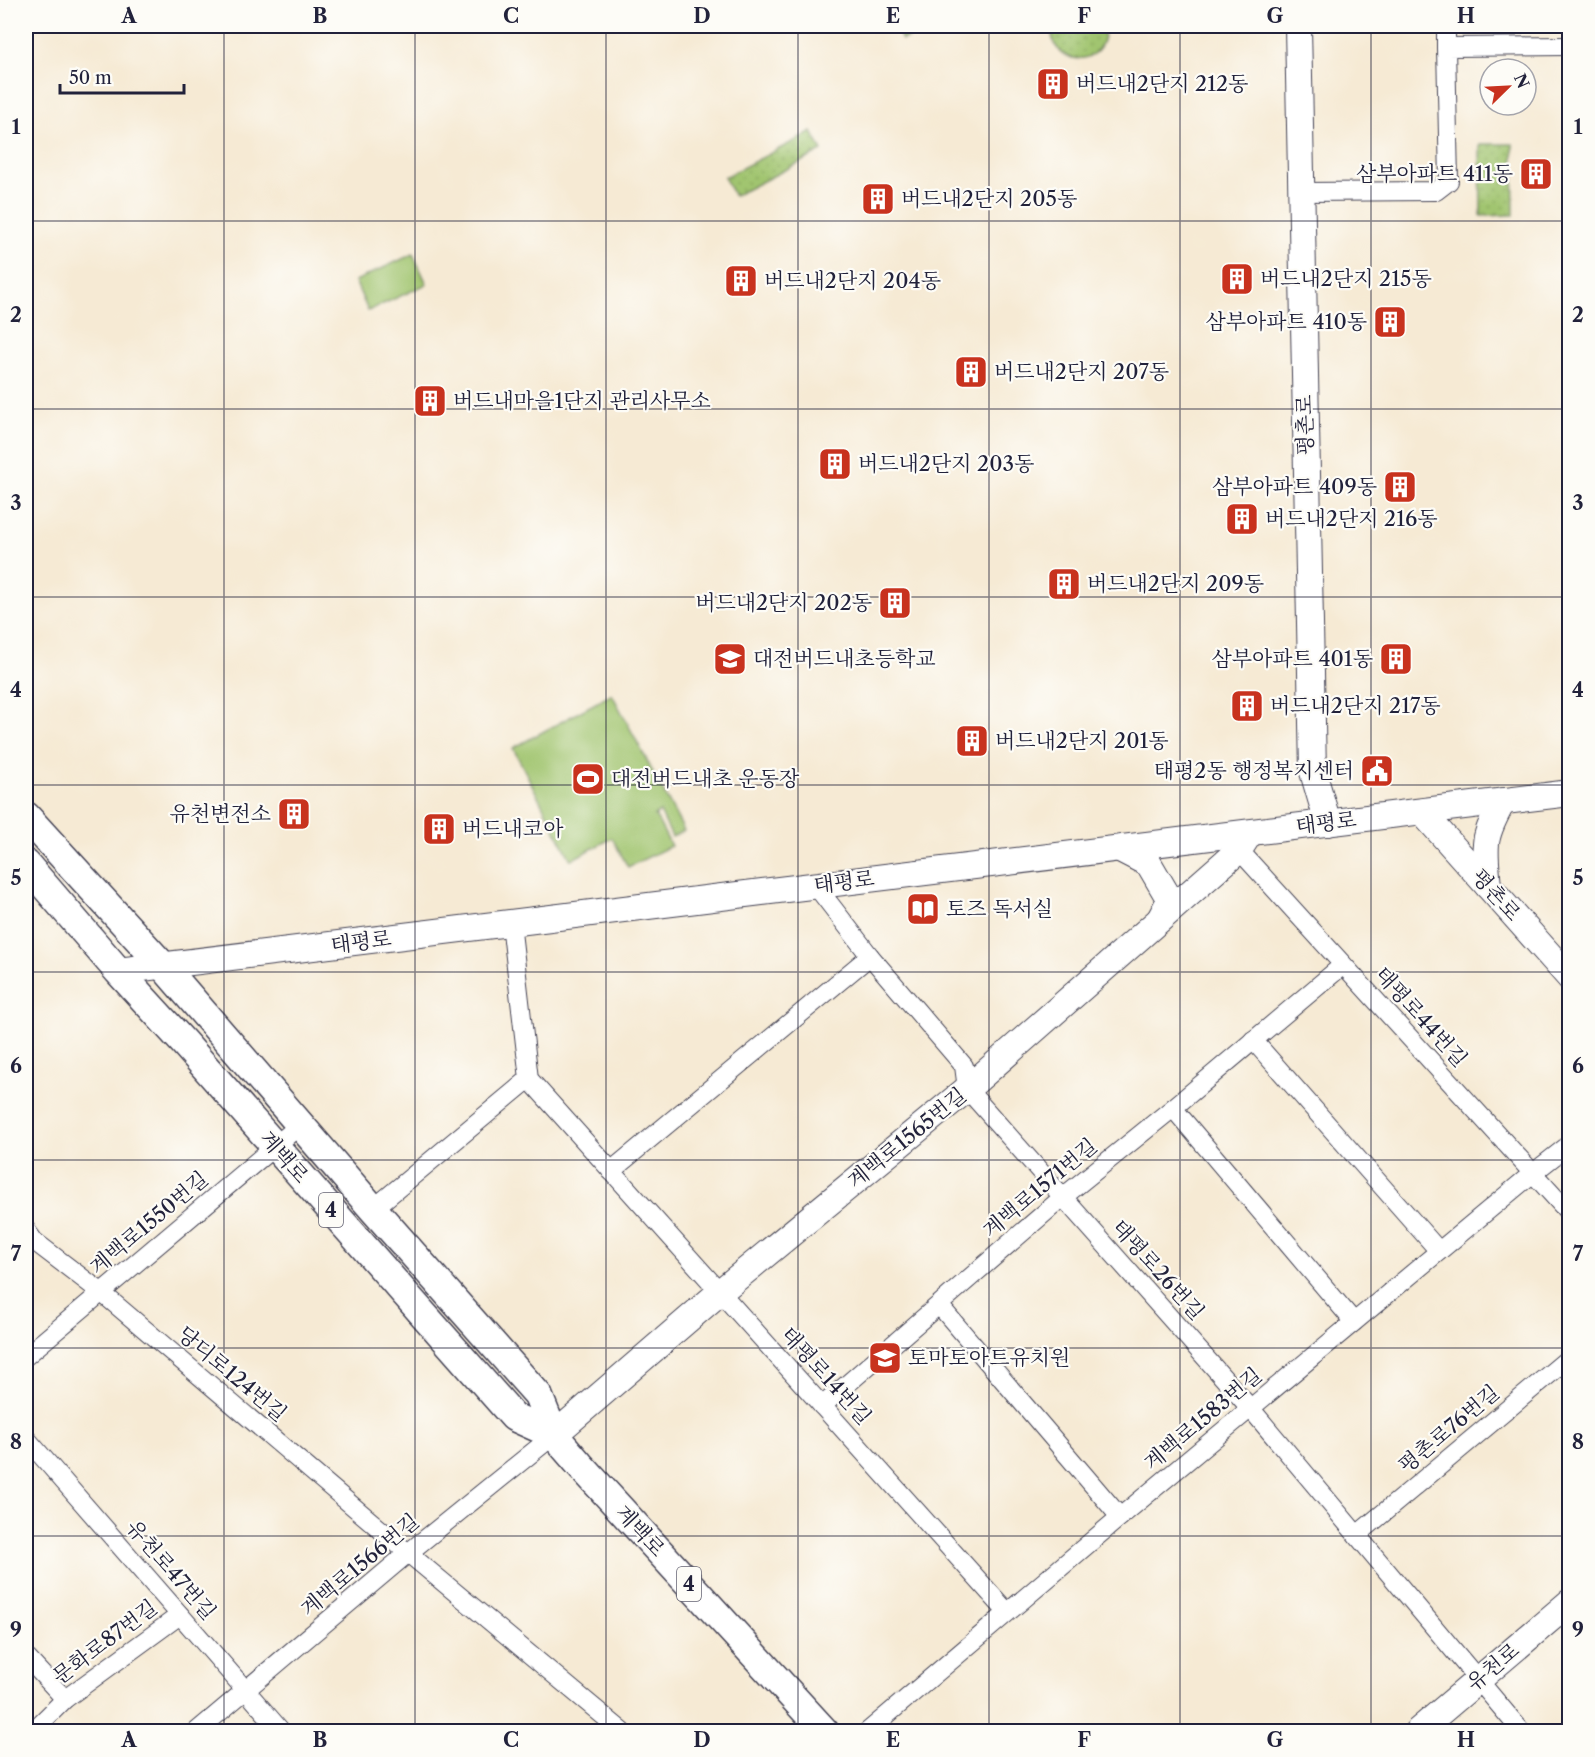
<svg xmlns="http://www.w3.org/2000/svg" width="1595" height="1757" viewBox="0 0 1595 1757" font-family="'Libre Caslon Text','Noto Serif KR',serif">
<style>
.grass{fill:#a1c56f;stroke:#627455;stroke-width:1.5}
.park{fill:url(#park-dots);stroke:#627455;stroke-width:1.5}
.lines{fill:none;stroke-linecap:round;stroke-linejoin:round}
.street-casing{stroke:#424052;stroke-width:20}
.secondary-casing{stroke:#424052;stroke-width:28}
.primary-casing{stroke:#424052;stroke-width:31}
.street{stroke:#fff;stroke-width:18}
.secondary{stroke:#fff;stroke-width:26}
.primary{stroke:#fff;stroke-width:28}
.grid{fill:none;stroke:#22223b;stroke-width:1.5;stroke-opacity:0.55}
.labels{text-anchor:middle;stroke-width:4.5;stroke-linejoin:round;paint-order:stroke}
.shield{fill:#fdfcf7;stroke:#646373;stroke-width:1.5}
.shield-label{font-size:20px;font-weight:bold;fill:#22223b}
.poi-label{font-size:21px;fill:#22223b;stroke:#fdfcf7;text-anchor:start}
.street-label{font-size:21px;fill:#22223b;stroke:#fdfcf7}
.neatline{fill:none;stroke:#22223b;stroke-width:2}
.grid-label{font-size:20px;text-anchor:middle;font-weight:bold;fill:#22223b}
</style>
<defs>
<pattern id="park-dots" width="8" height="8" patternUnits="userSpaceOnUse" patternTransform="scale(1.5)"><rect width="8" height="8" fill="#a1c56f"/><path d="M2 2h.1M6 6h.1" fill="none" stroke="#8aa961" stroke-width="1.8" stroke-linecap="round"/></pattern>
</defs>
<rect width="100%" height="100%" fill="#fdfcf7"/>
<filter id="ink" filterUnits="userSpaceOnUse"><feTurbulence type="fractalNoise" baseFrequency=".0167" numOctaves="2"/><feDisplacementMap in="SourceGraphic" scale="12" xChannelSelector="R" yChannelSelector="G"/><feConvolveMatrix kernelMatrix="1 2 1 2 8 2 1 2 1" color-interpolation-filters="sRGB"/></filter>
<filter id="wash" filterUnits="userSpaceOnUse"><feTurbulence type="fractalNoise" baseFrequency=".008" numOctaves="4" result="noise"/><feDisplacementMap in="SourceGraphic" scale="24" xChannelSelector="R" yChannelSelector="G"/><feGaussianBlur stdDeviation="1.35" result="paint"/><feColorMatrix in="noise" values="0 0 0 0 0 0 0 0 0 0 0 0 0 0 0 0 0 1.4 0 .05"/><feComposite in="paint" operator="in"/></filter>
<g filter="url(#wash)">
<rect width="100%" height="100%" fill="#f6ead4"/>
<g class="grass">
<path d="M413,254L427,284L368,311L355,281Z"/>
<path d="M612,694L684,831L672,837L660,812L653,816L655,815L671,846L628,867L612,838L571,860L513,748Z"/>
</g>
<g class="park">
<path d="M895,26H931L902,40Z"/>
<path d="M1052,26H1104C1109,69 1048,70 1052,26Z"/>
<path d="M812,132L822,151L734,196L724,177Z"/>
<path d="M1480,144H1513L1514,215L1481,216Z"/>
</g>
</g>
<g filter="url(#ink)">
<g class="lines">
<g class="street-casing">
<g id="street">
<path d="M1446,26V47"/>
<path d="M1301,192L1436,191L1449,181L1446,47L1570,46"/>
<path d="M1239,850L1570,1214"/>
<path d="M816,886L870,956L964,1066L967,1089L1251,1409L1522,1732"/>
<path d="M511,923L529,1079L1007,1612"/>
<path d="M1253,1040L1439,1251"/>
<path d="M1173,1108L1354,1322"/>
<path d="M611,1171L870,956"/>
<path d="M373,1209L529,1079"/>
<path d="M26,1230L34,1241L102,1293L408,1553L623,1732"/>
<path d="M939,1305L1120,1517"/>
<path d="M26,1356L301,1124"/>
<path d="M822,1406L1063,1197L1173,1108L1343,965"/>
<path d="M26,1438L282,1732"/>
<path d="M1357,1535L1570,1357"/>
<path d="M26,1657L65,1699"/>
<path d="M32,1732L65,1699L180,1615"/>
<path d="M196,1732L408,1553L554,1435"/>
<path d="M867,1732L1120,1517L1533,1173L1570,1144"/>
</g>
</g>
<g class="secondary-casing">
<g id="secondary">
<path d="M1298,26L1313,772L1328,823"/>
<path d="M1422,812L1570,978"/>
<path d="M1120,849L1149,864L1170,900L1160,919"/>
<path d="M1488,886C1484,845 1482,838 1503,801"/>
<path d="M118,971L1570,793"/>
<path d="M554,1435L720,1292L967,1089L1239,850L1250,833"/>
<path d="M1417,1732L1570,1602"/>
</g>
</g>
<g class="primary-casing">
<g id="primary">
<path d="M26,816L163,966L373,1209L538,1395L554,1435L580,1465L825,1732"/>
<path d="M26,864L118,971L184,1043L514,1417L554,1435"/>
</g>
</g>
<use href="#street" class="street"/>
<use href="#secondary" class="secondary"/>
<use href="#primary" class="primary"/>
</g>
</g>
<path class="grid" d="M224,26V1732M415,26V1732M606,26V1732M798,26V1732M989,26V1732M1180,26V1732M1371,26V1732M26,221H1570M26,409H1570M26,597H1570M26,785H1570M26,972H1570M26,1160H1570M26,1348H1570M26,1536H1570"/>
<defs>
<g id="building-square" transform="scale(1.725)"><rect x="-9" y="-9" width="18" height="18" rx="4" fill="#c8321e" stroke="#fdfcf7"/><path d="M-4-6H4V6H1V3H-1V6H-4ZM-2.5-4.3h1.7v1.8h-1.7ZM.8-4.3h1.7v1.8H.8ZM-2.5-1h1.7V.8h-1.7ZM.8-1h1.7V.8H.8Z" fill="#fff"/></g>
<g id="school-square" transform="scale(1.725)"><rect x="-9" y="-9" width="18" height="18" rx="4" fill="#c8321e" stroke="#fdfcf7"/><path d="M0-5L7-2L0 1L-7-2ZM-4 1L0 2.5L4 1V4Q0 6-4 4Z" fill="#fff"/></g>
<g id="civic-square" transform="scale(1.725)"><rect x="-9" y="-9" width="18" height="18" rx="4" fill="#c8321e" stroke="#fdfcf7"/><path d="M-.6-6.5H3V-4.5H.6V-3L4-1V1h2V6H-6V1h2V-1L-.6-3ZM-1.2 2.5V6h2.4V2.5Z" fill="#fff"/></g>
<g id="stadium-square" transform="scale(1.725)"><rect x="-9" y="-9" width="18" height="18" rx="4" fill="#c8321e" stroke="#fdfcf7"/><path d="M0-5a6.5 5 0 1 0 0 10a6.5 5 0 1 0 0-10ZM-3.5-1.8h7v3.6h-7Z" fill="#fff"/></g>
<g id="library-square" transform="scale(1.725)"><rect x="-9" y="-9" width="18" height="18" rx="4" fill="#c8321e" stroke="#fdfcf7"/><path d="M-6-4Q-3-5.5-.7-3.5V5Q-3 3-6 4ZM6-4Q3-5.5 .7-3.5V5Q3 3 6 4Z" fill="#fff"/></g>
</defs>
<g fill-rule="evenodd">
<use href="#building-square" x="1053" y="84"/>
<use href="#building-square" x="1536" y="174"/>
<use href="#building-square" x="878" y="199"/>
<use href="#building-square" x="1237" y="279"/>
<use href="#building-square" x="741" y="281"/>
<use href="#building-square" x="1390" y="322"/>
<use href="#building-square" x="971" y="372"/>
<use href="#building-square" x="430" y="401"/>
<use href="#building-square" x="835" y="464"/>
<use href="#building-square" x="1400" y="487"/>
<use href="#building-square" x="1242" y="519"/>
<use href="#building-square" x="1064" y="584"/>
<use href="#building-square" x="895" y="603"/>
<use href="#school-square" x="730" y="659"/>
<use href="#building-square" x="1396" y="659"/>
<use href="#building-square" x="1247" y="706"/>
<use href="#building-square" x="972" y="741"/>
<use href="#civic-square" x="1377" y="771"/>
<use href="#stadium-square" x="588" y="779"/>
<use href="#building-square" x="294" y="814"/>
<use href="#building-square" x="439" y="829"/>
<use href="#library-square" x="923" y="909"/>
<use href="#school-square" x="885" y="1358"/>
</g>
<g class="labels">
<g class="shield">
<rect x="319" y="1193" width="24" height="34" rx="4.5"/>
<rect x="677" y="1567" width="24" height="34" rx="4.5"/>
</g>
<g class="shield-label">
<text x="331" y="1217">4</text>
<text x="689" y="1591">4</text>
</g>
<g class="poi-label">
<text x="1076" y="91">버드내2단지 212동</text>
<text x="1513" y="181" text-anchor="end">삼부아파트 411동</text>
<text x="901" y="206">버드내2단지 205동</text>
<text x="1260" y="286">버드내2단지 215동</text>
<text x="764" y="288">버드내2단지 204동</text>
<text x="1367" y="329" text-anchor="end">삼부아파트 410동</text>
<text x="994" y="379">버드내2단지 207동</text>
<text x="453" y="408">버드내마을1단지 관리사무소</text>
<text x="858" y="471">버드내2단지 203동</text>
<text x="1377" y="494" text-anchor="end">삼부아파트 409동</text>
<text x="1265" y="526">버드내2단지 216동</text>
<text x="1087" y="591">버드내2단지 209동</text>
<text x="872" y="610" text-anchor="end">버드내2단지 202동</text>
<text x="753" y="666">대전버드내초등학교</text>
<text x="1373" y="666" text-anchor="end">삼부아파트 401동</text>
<text x="1270" y="713">버드내2단지 217동</text>
<text x="995" y="748">버드내2단지 201동</text>
<text x="1354" y="778" text-anchor="end">태평2동 행정복지센터</text>
<text x="611" y="786">대전버드내초 운동장</text>
<text x="271" y="821" text-anchor="end">유천변전소</text>
<text x="462" y="836">버드내코아</text>
<text x="946" y="916">토즈 독서실</text>
<text x="908" y="1365">토마토아트유치원</text>
</g>
<g class="street-label">
<text transform="translate(1305 425) rotate(-91)" y="7">평촌로</text>
<text transform="translate(1326 823) rotate(-7)" y="7">태평로</text>
<text transform="translate(844 882) rotate(-7)" y="7">태평로</text>
<text transform="translate(1496 895) rotate(48)" y="7">평촌로</text>
<text transform="translate(361 942) rotate(-7)" y="7">태평로</text>
<text transform="translate(1421 1017) rotate(48)" y="7">태평로44번길</text>
<text transform="translate(907 1138) rotate(-39)" y="7">계백로1565번길</text>
<text transform="translate(284 1157) rotate(49)" y="7">계백로</text>
<text transform="translate(1040 1188) rotate(-40)" y="7">계백로1571번길</text>
<text transform="translate(149 1223) rotate(-40)" y="7">계백로1550번길</text>
<text transform="translate(1158 1270) rotate(48)" y="7">태평로26번길</text>
<text transform="translate(232 1374) rotate(40)" y="7">당디로124번길</text>
<text transform="translate(826 1376) rotate(48)" y="7">태평로14번길</text>
<text transform="translate(1203 1419) rotate(-40)" y="7">계백로1583번길</text>
<text transform="translate(1449 1429) rotate(-40)" y="7">평촌로76번길</text>
<text transform="translate(640 1531) rotate(47)" y="7">계백로</text>
<text transform="translate(360 1565) rotate(-40)" y="7">계백로1566번길</text>
<text transform="translate(171 1570) rotate(49)" y="7">유천로47번길</text>
<text transform="translate(105 1642) rotate(-37)" y="7">문화로87번길</text>
<text transform="translate(1493 1667) rotate(-40)" y="7">유천로</text>
</g>
</g>
<rect width="1595" height="1757" fill="none" stroke="#fdfcf7" stroke-width="66"/>
<g transform="translate(1508 87) rotate(66)"><circle r="28" fill="#fdfcf7" stroke="#a5a5ac" stroke-width="1.5"/>
<path d="M0-4.5L10 22L0 15L-10 22Z" fill="#c8321e"/>
<text y="-9" font-size="16" font-weight="bold" text-anchor="middle" fill="#22223b">N</text>
</g>
<path d="M60 84v9h124v-9" fill="none" stroke="#22223b" stroke-width="3"/>
<text x="69" y="84" font-size="18" fill="#22223b" stroke="#fdfcf7" stroke-width="4.5" paint-order="stroke">50 m</text>
<rect x="33" y="33" width="1529" height="1691" class="neatline"/>
<g class="grid-label">
<text x="129" y="23">A</text>
<text x="320" y="23">B</text>
<text x="511" y="23">C</text>
<text x="702" y="23">D</text>
<text x="893" y="23">E</text>
<text x="1084" y="23">F</text>
<text x="1275" y="23">G</text>
<text x="1466" y="23">H</text>
<text x="16" y="134">1</text>
<text x="1578" y="134">1</text>
<text x="16" y="322">2</text>
<text x="1578" y="322">2</text>
<text x="16" y="510">3</text>
<text x="1578" y="510">3</text>
<text x="16" y="697">4</text>
<text x="1578" y="697">4</text>
<text x="16" y="885">5</text>
<text x="1578" y="885">5</text>
<text x="16" y="1073">6</text>
<text x="1578" y="1073">6</text>
<text x="16" y="1261">7</text>
<text x="1578" y="1261">7</text>
<text x="16" y="1449">8</text>
<text x="1578" y="1449">8</text>
<text x="16" y="1637">9</text>
<text x="1578" y="1637">9</text>
<text x="129" y="1747">A</text>
<text x="320" y="1747">B</text>
<text x="511" y="1747">C</text>
<text x="702" y="1747">D</text>
<text x="893" y="1747">E</text>
<text x="1084" y="1747">F</text>
<text x="1275" y="1747">G</text>
<text x="1466" y="1747">H</text>
</g>
</svg>
